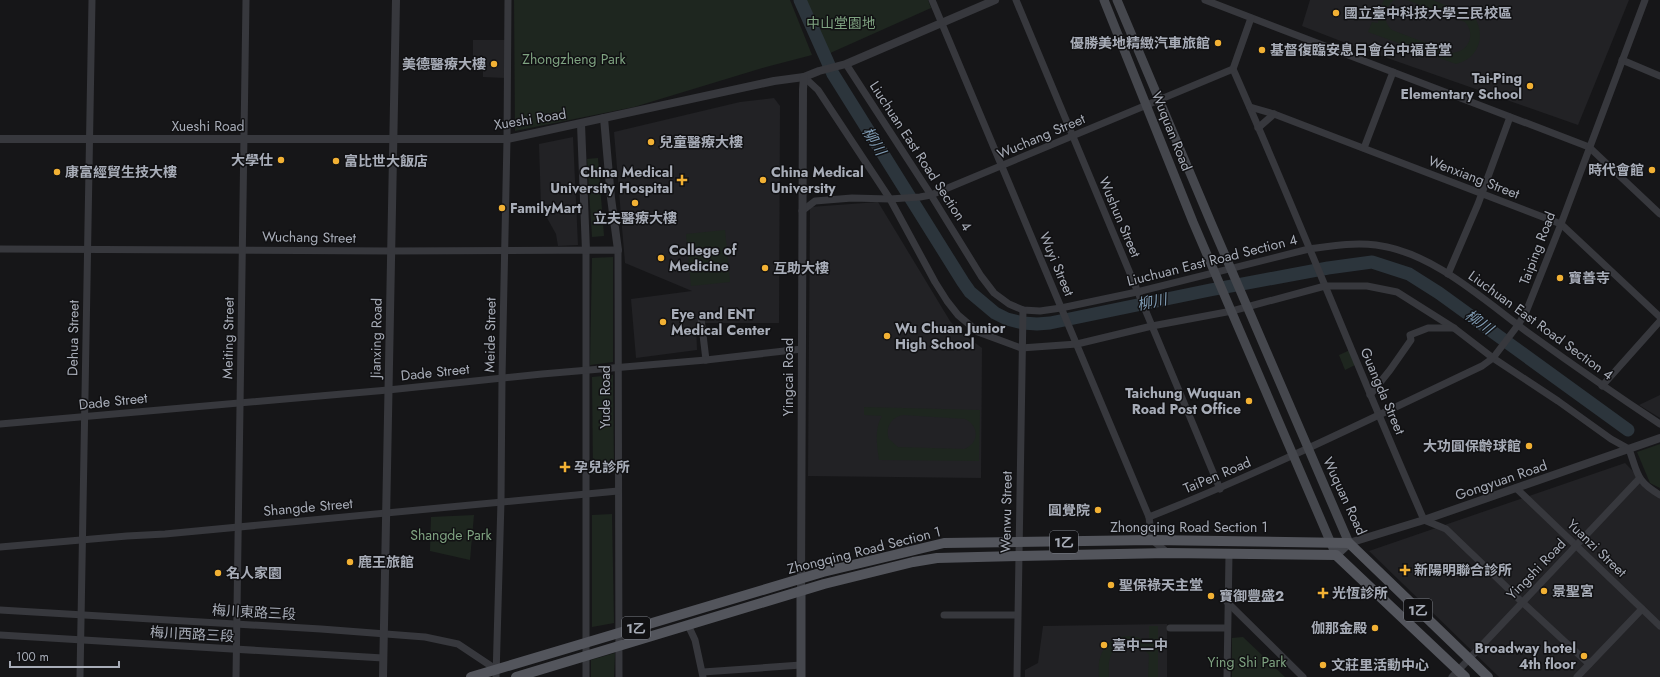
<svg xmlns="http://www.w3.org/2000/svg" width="1660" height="677" viewBox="0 0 1660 677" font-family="Jost,'Noto Sans TC',sans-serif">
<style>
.built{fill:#222225}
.green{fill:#1e261f;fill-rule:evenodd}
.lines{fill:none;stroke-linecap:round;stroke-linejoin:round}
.river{stroke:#2c353c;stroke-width:13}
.minor{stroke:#37383d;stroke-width:7}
.tertiary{stroke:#37383d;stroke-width:8}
.secondary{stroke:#45474d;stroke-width:9}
.primary{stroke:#53555c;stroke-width:10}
.poi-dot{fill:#f2b134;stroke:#111113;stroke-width:1.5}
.labels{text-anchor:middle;stroke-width:3;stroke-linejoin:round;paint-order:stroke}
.shield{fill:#111113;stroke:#7b7e86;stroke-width:1}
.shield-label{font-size:13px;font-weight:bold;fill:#a8adb8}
.poi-label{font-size:14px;font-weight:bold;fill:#a8adb8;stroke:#111113;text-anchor:start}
.park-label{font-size:14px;fill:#7fa381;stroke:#111113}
.street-label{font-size:14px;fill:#a8adb8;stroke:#111113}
.water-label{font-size:15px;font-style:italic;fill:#7f9bb3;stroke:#111113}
</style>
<rect width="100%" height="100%" fill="#161618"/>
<g class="built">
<path d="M1310,0H1629L1578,125L1356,47L1302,26Z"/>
<path d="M473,40H505V78L483,77V57H473Z"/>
<path d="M774,98L780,106L779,323H696L697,350L636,358L631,299L692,291L625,263L614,132L740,102Z"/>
<path d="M573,137L578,245L558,246L556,234L541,207L539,144Z"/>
<path d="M878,202L950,321L959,331L982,348L981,478L808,476L810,207Z"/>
<path d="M1660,395V418L1639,405Z"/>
<path d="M1625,463L1660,499V677H1499L1369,551Z"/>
<path d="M1167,624V677H1025V670L1038,663L1043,626Z"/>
</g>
<g class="green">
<path d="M514,0H790L812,55L766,67L634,107L515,131Z"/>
<path d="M806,0H928L931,8L828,54Z"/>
<path d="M1384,0H1394C1384,8 1382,21 1392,30L1452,53C1469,52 1476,34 1465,22L1407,0H1433L1475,18C1486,37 1478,59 1456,64L1368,32L1372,22L1378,23V12Z"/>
<path d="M598,158L604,236L592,237L587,159Z"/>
<path d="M725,230L730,282L691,286L686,234Z"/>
<path d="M613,257V362L590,365L592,258Z"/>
<path d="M1350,350L1357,364L1345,370L1339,355Z"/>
<path d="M613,375L614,473L593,474L592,377Z"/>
<path d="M864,407L980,410L979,461L879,460C877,445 874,429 882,416L864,415ZM903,415L965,419C980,426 979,444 964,449L898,447L889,439C885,428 891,417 903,415Z"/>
<path d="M1660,444V488L1650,483L1637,452Z"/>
<path d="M612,514L614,623L592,627V515Z"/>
<path d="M474,515L470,560L430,551L431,517Z"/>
<path d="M1149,626H1158V677H1148L1149,655C1139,641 1116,640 1110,658C1108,663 1109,671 1109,677H1099C1099,671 1098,664 1100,658C1106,636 1130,631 1149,642Z"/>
<path d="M1243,637L1285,677H1232V638Z"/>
<path d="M615,653L614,677H591V660Z"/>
</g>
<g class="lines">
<path class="river" d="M800,0L833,74L963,282L970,292L995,313L1007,319L1023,323L1037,324L1050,323L1210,290L1328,268L1372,262L1409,274L1439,293L1628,430"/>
<g class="minor">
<path d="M932,0L1149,517L1152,540L1168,553"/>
<path d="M1016,0L1220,489"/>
<path d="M1205,0L1589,147L1660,214"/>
<path d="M1622,60L1660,76"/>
<path d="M846,64L931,195L981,276L994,293L1009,304L1023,310L1040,311L1061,308L1137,292L1309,249C1331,246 1354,242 1376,245C1433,252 1485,301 1530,334C1573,365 1616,395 1660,424"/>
<path d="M1233,69C1299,218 1358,370 1424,520L1446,529L1522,602L1589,664"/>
<path d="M804,77L818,90L890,199L935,282L947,301L958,315L978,332L1021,348L1077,344L1152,326L1232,311L1325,286H1367L1397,292L1454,328L1493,358L1558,401L1611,439L1629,449C1638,474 1636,481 1660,495"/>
<path d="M1250,107L1274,114L1561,224L1660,317"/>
<path d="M1258,128L1274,114"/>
<path d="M1364,148L1393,72"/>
<path d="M802,211L815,201L852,198L890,199L920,197L931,195L1233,69L1251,18"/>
<path d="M0,249L391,251L618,250L619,677"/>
<path d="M586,251V677"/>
<path d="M1448,274L1478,204L1510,117"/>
<path d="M701,318L706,360"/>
<path d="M1602,386L1660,321"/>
<path d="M1370,395L1390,370L1411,340L1410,335L1428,328H1454"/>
<path d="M0,424L388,390L542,374L706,360L802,349"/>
<path d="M1516,488L1660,626"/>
<path d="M1149,517C1263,472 1372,418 1482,366L1493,358L1518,325L1526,312L1561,224L1645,0"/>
<path d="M0,547L127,536L165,534L618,491"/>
<path d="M1227,602L1303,677"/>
<path d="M0,610L321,629L425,637L458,644L497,670"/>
<path d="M944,615H1017"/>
<path d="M688,625L695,640L703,677"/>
<path d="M1170,628H1227"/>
<path d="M0,635L383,658"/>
<path d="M703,672L801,665"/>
<path d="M80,677L92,0"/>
<path d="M236,677L246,0"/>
<path d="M496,677L501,501L502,378L507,139L508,0"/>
<path d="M1017,677L1023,310"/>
<path d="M1227,677L1229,554"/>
<path d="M1452,677L1639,479"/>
<path d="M1577,677L1642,609"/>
</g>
<g class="tertiary">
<path d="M604,118L611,198L618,250"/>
<path d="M581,124L586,251"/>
<path d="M0,139H507L774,81L804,77L819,71L846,64L995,0"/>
<path d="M1349,543L1424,520L1660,438"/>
<path d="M801,592L803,89L804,77"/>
<path d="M383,677L396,0"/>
</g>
<g class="secondary">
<path d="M1104,0L1193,222L1336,555L1349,543L1212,225L1117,0"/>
<path d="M801,592V677"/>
</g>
<g class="primary">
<path d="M471,677L823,572L944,543L1152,540L1349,543L1488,677"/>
<path d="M516,677L824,584L913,562L937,558L1019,556L1168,553L1336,555L1465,677"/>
</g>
</g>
<g class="poi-dot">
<circle cx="1336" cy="13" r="4"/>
<circle cx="1218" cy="43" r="4"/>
<circle cx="1262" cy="50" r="4"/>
<circle cx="494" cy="64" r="4"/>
<circle cx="1530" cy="86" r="4"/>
<circle cx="651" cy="142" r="4"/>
<circle cx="281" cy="160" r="4"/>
<circle cx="336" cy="161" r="4"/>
<circle cx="1652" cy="170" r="4"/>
<circle cx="57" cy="172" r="4"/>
<path d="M680 174h4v4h4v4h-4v4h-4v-4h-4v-4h4z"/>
<circle cx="763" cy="180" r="4"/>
<circle cx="635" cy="203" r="4"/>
<circle cx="502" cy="208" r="4"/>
<circle cx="661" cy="258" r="4"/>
<circle cx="765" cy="268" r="4"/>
<circle cx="1560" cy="278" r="4"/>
<circle cx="663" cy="322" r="4"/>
<circle cx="887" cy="336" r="4"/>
<circle cx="1249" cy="401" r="4"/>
<circle cx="1529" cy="446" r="4"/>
<path d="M563 461h4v4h4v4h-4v4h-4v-4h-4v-4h4z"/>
<circle cx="1098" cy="510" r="4"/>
<circle cx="350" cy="562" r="4"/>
<path d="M1403 564h4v4h4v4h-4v4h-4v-4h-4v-4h4z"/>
<circle cx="218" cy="573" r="4"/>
<circle cx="1111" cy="585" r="4"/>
<circle cx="1544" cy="591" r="4"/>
<path d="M1321 587h4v4h4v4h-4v4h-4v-4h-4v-4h4z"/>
<circle cx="1211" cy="596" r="4"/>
<circle cx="1375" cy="628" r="4"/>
<circle cx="1104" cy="645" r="4"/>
<circle cx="1584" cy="656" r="4"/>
<circle cx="1323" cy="665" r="4"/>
</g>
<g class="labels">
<g class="shield">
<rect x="1050" y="531" width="28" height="22" rx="3"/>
<rect x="1404" y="599" width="28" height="22" rx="3"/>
<rect x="622" y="617" width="28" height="22" rx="3"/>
</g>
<g class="shield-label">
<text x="1064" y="547">1乙</text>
<text x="1418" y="615">1乙</text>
<text x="636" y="633">1乙</text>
</g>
<g class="poi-label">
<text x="1344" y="18">國立臺中科技大學三民校區</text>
<text x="1210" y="48" text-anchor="end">優勝美地精緻汽車旅館</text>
<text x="1270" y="55">基督復臨安息日會台中福音堂</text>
<text x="486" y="69" text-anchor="end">美德醫療大樓</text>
<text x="1522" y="83" text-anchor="end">Tai-Ping<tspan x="1522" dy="16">Elementary School</tspan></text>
<text x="659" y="147">兒童醫療大樓</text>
<text x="273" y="165" text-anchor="end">大學仕</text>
<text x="344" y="166">富比世大飯店</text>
<text x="1644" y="175" text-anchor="end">時代會館</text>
<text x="65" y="177">康富經貿生技大樓</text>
<text x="673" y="177" text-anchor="end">China Medical<tspan x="673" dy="16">University Hospital</tspan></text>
<text x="771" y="177">China Medical<tspan x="771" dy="16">University</tspan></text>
<text x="510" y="213">FamilyMart</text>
<text x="635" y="223" text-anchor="middle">立夫醫療大樓</text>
<text x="669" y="255">College of<tspan x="669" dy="16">Medicine</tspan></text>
<text x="773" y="273">互助大樓</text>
<text x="1568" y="283">寶善寺</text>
<text x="671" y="319">Eye and ENT<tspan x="671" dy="16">Medical Center</tspan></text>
<text x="895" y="333">Wu Chuan Junior<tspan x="895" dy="16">High School</tspan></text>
<text x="1241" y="398" text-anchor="end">Taichung Wuquan<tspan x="1241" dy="16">Road Post Office</tspan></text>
<text x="1521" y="451" text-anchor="end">大功圓保齡球館</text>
<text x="574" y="472">孕兒診所</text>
<text x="1090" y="515" text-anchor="end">圓覺院</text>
<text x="358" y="567">鹿王旅館</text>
<text x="1414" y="575">新陽明聯合診所</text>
<text x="226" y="578">名人家園</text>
<text x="1119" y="590">聖保祿天主堂</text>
<text x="1552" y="596">景聖宮</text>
<text x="1332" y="598">光恆診所</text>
<text x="1219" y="601">寶御豐盛2</text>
<text x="1367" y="633" text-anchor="end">伽那金殿</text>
<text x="1112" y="650">臺中二中</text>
<text x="1576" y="653" text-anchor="end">Broadway hotel<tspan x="1576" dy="16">4th floor</tspan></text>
<text x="1331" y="670">文莊里活動中心</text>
</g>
<g class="park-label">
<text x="841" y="28">中山堂園地</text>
<text x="574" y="64">Zhongzheng Park</text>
<text x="451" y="540">Shangde Park</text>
<text x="1247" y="667">Ying Shi Park</text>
</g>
<g class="street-label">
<text transform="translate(530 119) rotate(-9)" y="5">Xueshi Road</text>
<text x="208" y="131">Xueshi Road</text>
<text transform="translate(1172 131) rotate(68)" y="5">Wuquan Road</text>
<text transform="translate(1041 136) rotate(-23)" y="5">Wuchang Street</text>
<text transform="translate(921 156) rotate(57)" y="5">Liuchuan East Road Section 4</text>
<text transform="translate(1474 177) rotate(21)" y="5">Wenxiang Street</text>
<text transform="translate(1120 217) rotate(67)" y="5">Wushun Street</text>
<text transform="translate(309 237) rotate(1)" y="5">Wuchang Street</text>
<text transform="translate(1537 248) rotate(-69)" y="5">Taiping Road</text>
<text transform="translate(1212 260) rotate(-14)" y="5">Liuchuan East Road Section 4</text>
<text transform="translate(1057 264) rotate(67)" y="5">Wuyi Street</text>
<text transform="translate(1541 325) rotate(36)" y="5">Liuchuan East Road Section 4</text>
<text transform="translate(490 335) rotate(-89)" y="5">Meide Street</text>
<text transform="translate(73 338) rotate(-89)" y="5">Dehua Street</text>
<text transform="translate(228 338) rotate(-89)" y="5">Meiting Street</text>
<text transform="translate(376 338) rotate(-89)" y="5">Jianxing Road</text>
<text transform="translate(435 372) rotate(-6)" y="5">Dade Street</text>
<text transform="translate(788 377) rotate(-90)" y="5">Yingcai Road</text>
<text transform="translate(1383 391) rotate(67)" y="5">Guangda Street</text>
<text transform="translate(605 397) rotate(-90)" y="5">Yude Road</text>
<text transform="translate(113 401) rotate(-6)" y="5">Dade Street</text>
<text transform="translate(1217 475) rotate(-23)" y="5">TaiPen Road</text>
<text transform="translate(1501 480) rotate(-19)" y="5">Gongyuan Road</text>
<text transform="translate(1345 496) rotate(65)" y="5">Wuquan Road</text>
<text transform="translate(308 507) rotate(-5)" y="5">Shangde Street</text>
<text transform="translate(1006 512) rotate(-89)" y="5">Wenwu Street</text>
<text x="1189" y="532">Zhongqing Road Section 1</text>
<text transform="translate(1597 548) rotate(44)" y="5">Yuanzi Street</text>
<text transform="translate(864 550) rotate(-14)" y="5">Zhongqing Road Section 1</text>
<text transform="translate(1536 569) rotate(-46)" y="5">Yingshi Road</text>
<text transform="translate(254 612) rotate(3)" y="5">梅川東路三段</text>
<text transform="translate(192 634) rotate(3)" y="5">梅川西路三段</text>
</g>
<g class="water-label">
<text transform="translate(874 141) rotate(58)" y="5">柳川</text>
<text transform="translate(1152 302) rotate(-12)" y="5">柳川</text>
<text transform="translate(1479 322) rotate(36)" y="5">柳川</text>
</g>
</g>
<path d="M10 661v6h109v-6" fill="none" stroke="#a8adb8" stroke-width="2"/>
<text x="16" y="661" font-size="12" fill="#a8adb8" stroke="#111113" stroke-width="3" paint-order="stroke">100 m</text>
</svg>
